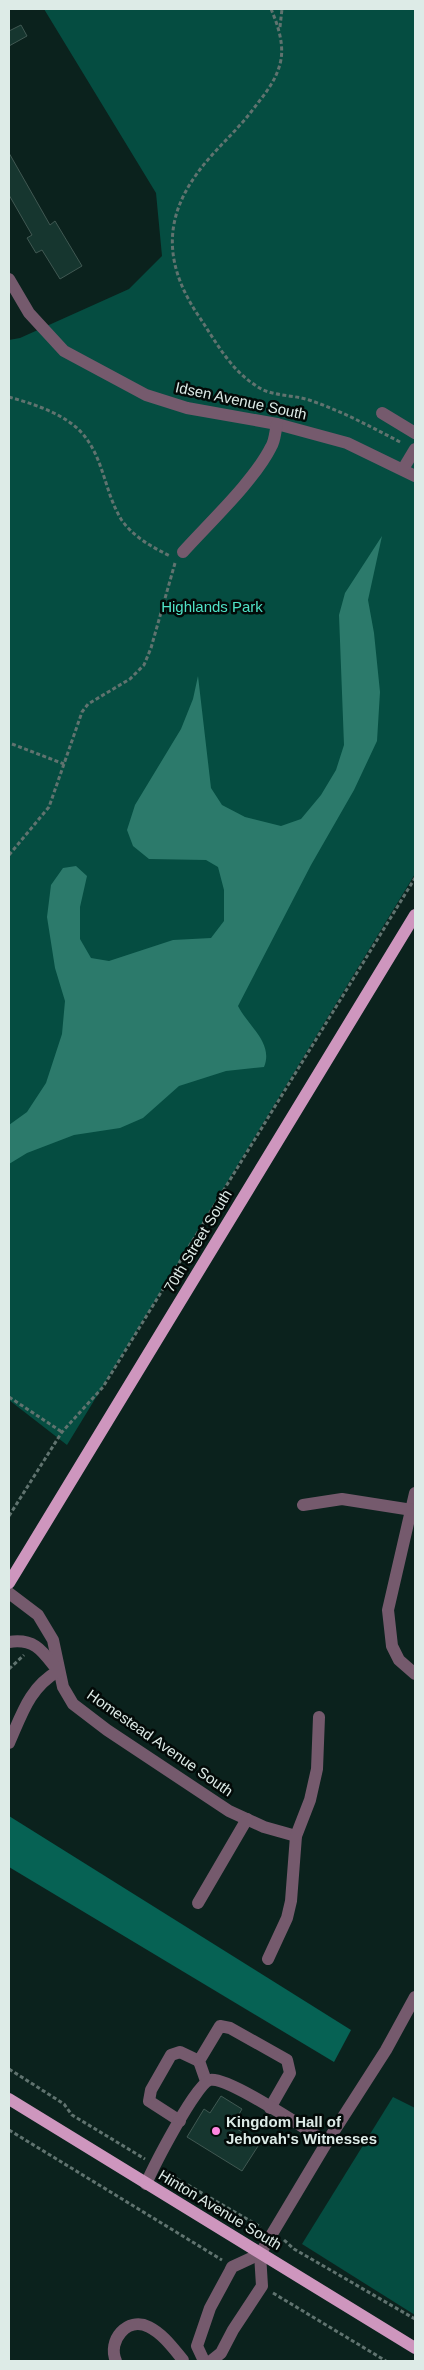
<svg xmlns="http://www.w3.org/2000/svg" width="424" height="2370" viewBox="0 0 424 2370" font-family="Arial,sans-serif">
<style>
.green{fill:#054d41}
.forest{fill:#066254}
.water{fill:#2c7a6b}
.building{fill:#16362f;stroke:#405852}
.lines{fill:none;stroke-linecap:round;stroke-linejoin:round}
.path{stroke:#60736f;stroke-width:3;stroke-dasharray:4 2.5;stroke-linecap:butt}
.minor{stroke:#755a6d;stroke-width:12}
.major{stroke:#ce96be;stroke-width:12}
.poi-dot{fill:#fe86e0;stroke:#030a08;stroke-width:2}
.labels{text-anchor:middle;stroke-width:5;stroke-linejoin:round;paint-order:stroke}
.street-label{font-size:15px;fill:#ddebe7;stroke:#030a08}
.park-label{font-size:15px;fill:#50e3c7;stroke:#030a08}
.poi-label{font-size:15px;font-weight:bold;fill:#ddebe7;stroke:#030a08;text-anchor:start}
</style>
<rect width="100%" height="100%" fill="#0b221d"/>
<g class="green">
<path d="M44,9H415V874L67,1445L9,1400V340L20,338L129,289L162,256L156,193Z"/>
<path d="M393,2097L415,2108V2315L302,2244Z"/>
</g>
<path class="forest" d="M9,1816L351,2030L334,2062L9,1867Z"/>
<path class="water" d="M382,536L368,600L374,633L380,692L377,741L354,790L311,865L238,1006C248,1026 274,1043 264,1067L226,1071L179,1086L143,1118L120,1128L74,1135L27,1153L9,1164V1125L27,1112L46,1083L62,1034L65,1001L55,968L47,917L51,885L63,868L76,866L87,876L80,907V939L91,958L109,961L173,940L211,938L224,921V890L218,867L206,860L149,859L133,846L127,830L135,805L181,729L193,699L198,676L211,788L222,805L245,817L281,826L301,819L321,795L336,770L344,745L339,615L345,593Z"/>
<g class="building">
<path d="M21,25L27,36L9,46V31Z"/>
<path d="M9,153L50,225L55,221L82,266L60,279L42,250L36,253L27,238L32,235L9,195Z"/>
<path d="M221,2096L242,2109L232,2126L260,2143L242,2171L187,2137L204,2109L210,2113Z"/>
</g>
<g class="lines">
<g class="path">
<path d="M271,9C278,25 285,46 280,64C275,83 263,96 251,112C234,134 212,152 196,175C161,224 167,270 200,318C216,342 230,369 255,385C271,397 290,394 309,400C342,411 371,427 402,443"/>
<path d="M280,27L282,9"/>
<path d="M9,397C33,404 63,413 81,432C104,457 104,491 121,519C132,536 152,547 170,556"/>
<path d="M12,744L64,764"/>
<path d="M9,855L49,807L82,712L88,704L130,679L144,665L151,648L175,563"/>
<path d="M9,1397L62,1432"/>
<path d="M9,1516L62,1432L103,1387L415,878"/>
<path d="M9,1669L24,1655"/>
<path d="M9,2069L64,2104L72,2115L145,2159"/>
<path d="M9,2130L222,2260"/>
<path d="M165,2172L261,2227"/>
<path d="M284,2240L294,2249L415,2319"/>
<path d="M273,2293L386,2361"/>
</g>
<g class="minor">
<path d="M9,279L29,313L64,351L146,395L187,408L277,424L347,443L415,476"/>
<path d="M382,413L415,433"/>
<path d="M403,469L415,449"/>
<path d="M183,552C209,523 254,481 271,447C275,441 275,432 277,424"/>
<path d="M415,1493L388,1610L392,1646L399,1660L415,1674"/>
<path d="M303,1505L342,1499L412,1510"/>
<path d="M9,1593L38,1615L53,1640L63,1687L73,1704L107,1730L229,1811L264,1827L296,1836"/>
<path d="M9,1642C36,1638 43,1652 58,1671C29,1688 22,1714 9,1743"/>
<path d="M198,1903L247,1819"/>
<path d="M268,1959L287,1918L291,1901L296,1836L310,1800L317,1769L319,1717"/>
<path d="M206,2081L199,2061L220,2026L230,2028L287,2060L290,2073L270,2108"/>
<path d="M180,2121L149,2101L151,2090L171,2055L180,2052L199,2061"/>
<path d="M146,2184C153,2168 196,2083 210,2080C228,2076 308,2131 327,2142"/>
<path d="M116,2361C107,2341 127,2316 149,2327C163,2334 173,2348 183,2360"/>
<path d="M204,2361L197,2346L210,2308L230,2271L232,2267L260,2254L327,2142L386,2050L415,1997"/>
<path d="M211,2361L221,2353L233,2330L262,2286L260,2254"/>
</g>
<g class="major">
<path d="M9,1583L415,915"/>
<path d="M9,2099L415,2348"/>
</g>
</g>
<circle class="poi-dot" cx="216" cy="2131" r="5"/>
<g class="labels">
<g class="street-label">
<text transform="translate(241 401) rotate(12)" y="5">Idsen Avenue South</text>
<text transform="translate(198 1241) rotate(-59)" y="5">70th Street South</text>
<text transform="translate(160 1743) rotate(35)" y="5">Homestead Avenue South</text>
<text transform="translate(220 2210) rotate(31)" y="5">Hinton Avenue South</text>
</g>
<g class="park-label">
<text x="212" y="612">Highlands Park</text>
</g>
<g class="poi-label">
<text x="226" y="2127">Kingdom Hall of<tspan x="226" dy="17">Jehovah's Witnesses</tspan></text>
</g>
</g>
<rect width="424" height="2370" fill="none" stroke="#ddebe7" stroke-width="20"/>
</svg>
